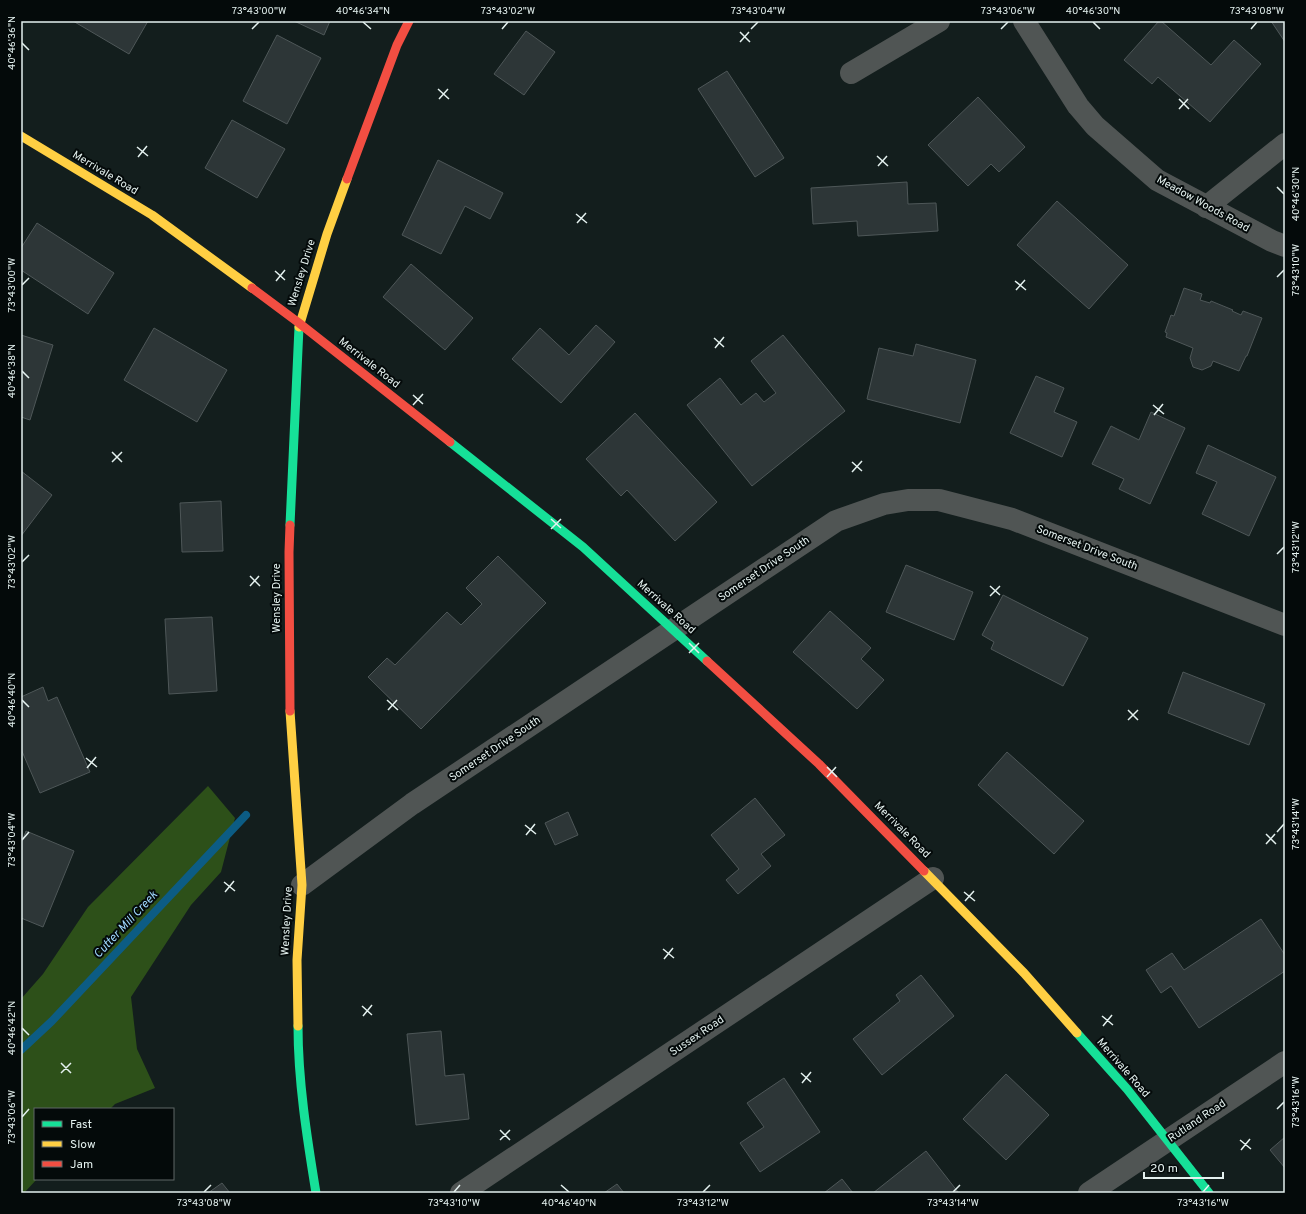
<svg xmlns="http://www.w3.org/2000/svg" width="1306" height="1214" viewBox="0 0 1306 1214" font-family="Overpass,sans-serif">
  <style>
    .forest { fill: #2d5019 }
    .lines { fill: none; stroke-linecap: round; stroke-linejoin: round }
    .stream { stroke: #0c5c84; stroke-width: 8 }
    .building { fill: #2d3637; stroke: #4e5758 }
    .street { stroke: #505554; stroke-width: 22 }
    .fast { stroke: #16e098; stroke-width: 9 }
    .slow { stroke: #ffcf43; stroke-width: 9 }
    .jam { stroke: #f24e42; stroke-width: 9 }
    .ticks { fill: none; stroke: #e4f1ef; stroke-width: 1.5 }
    .labels { text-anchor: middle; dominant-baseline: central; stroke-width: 4; stroke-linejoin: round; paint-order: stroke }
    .street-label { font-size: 11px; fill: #e4f1ef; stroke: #040a0a }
    .water-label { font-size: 12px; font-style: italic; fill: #9ed6fd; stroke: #040a0a }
    .neatline { fill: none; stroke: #e4f1ef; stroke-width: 1.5 }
    .ticks-label { font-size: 10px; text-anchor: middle; fill: #e4f1ef }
  </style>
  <rect width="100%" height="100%" fill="#131e1d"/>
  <!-- forest -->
  <path class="forest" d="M208,786L235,818L221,872L191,905L131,997L137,1049L155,1088L115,1104L110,1109H35V1179H37L24,1193H21V999L43,974L88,907Z"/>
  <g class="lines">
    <!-- stream -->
    <path class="stream" d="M21,1050L52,1021L246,815"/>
  </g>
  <!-- building -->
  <path class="building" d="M73,21H148L129,54Z
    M294,21H330L324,35Z
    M1159,21H1161L1211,65L1234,40L1261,64L1210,122L1158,77L1152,84L1124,60Z
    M1271,21H1285V42Z
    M526,31L555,52L524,95L494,74Z
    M277,35L321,58L287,124L243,101Z
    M727,71L784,158L755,177L698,89Z
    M978,97L1025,147L999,172L991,164L968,186L928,145Z
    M232,120L285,149L257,198L205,168Z
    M438,160L503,193L490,219L465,206L441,254L402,235Z
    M907,182L908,204L936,203L938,231L858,236L857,221L813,224L811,188Z
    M1057,201L1128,265L1089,309L1017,245Z
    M37,223L114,273L88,314L21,270V248Z
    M411,264L473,318L445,350L383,297Z
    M1184,288L1202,294L1200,300L1210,303L1211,301L1233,310L1232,311L1241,315L1243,311L1262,318L1247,356H1246L1239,371L1213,361L1211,366L1202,370L1193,367L1190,358L1193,348L1166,337L1167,333L1165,332L1171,315L1174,316Z
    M596,325L615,342L561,403L512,359L540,328L569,355Z
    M154,328L227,370L197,422L124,380Z
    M21,335L53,345L30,420L21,417Z
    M783,335L845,411L752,486L687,405L720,378L741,405L756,393L764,402L776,393L751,361Z
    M916,344L976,360L960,423L867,399L879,348L913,356Z
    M1036,376L1064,388L1054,412L1077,422L1062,457L1010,433Z
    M1151,412L1185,428L1150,504L1119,489L1124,479L1092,464L1111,426L1139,440Z
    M635,413L717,502L675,541L627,490L621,496L586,459Z
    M1208,445L1276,477L1249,536L1202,514L1217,482L1196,473Z
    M21,471L52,495L21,536Z
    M221,501L223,551L182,552L180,503Z
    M498,556L546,603L421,729L368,677L387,658L395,665L447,612L461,625L482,604L466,588Z
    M906,565L973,592L954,640L886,612Z
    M1003,595L1088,638L1063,686L991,649L994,642L982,635Z
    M830,611L871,648L861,659L884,680L857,709L793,652Z
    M212,617L217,691L169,694L165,619Z
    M1183,672L1265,704L1249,745L1168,713Z
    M43,687L48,701L57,697L90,772L40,793L21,749V697Z
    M1007,752L1084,821L1054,854L978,785Z
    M755,798L785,835L761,854L771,866L738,894L726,880L739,869L711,835Z
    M568,812L578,835L555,845L545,823Z
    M26,831L74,851L43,927L21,918V844Z
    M1261,919L1285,955V971L1199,1028L1171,986L1161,993L1146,970L1172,953L1184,970Z
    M921,975L954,1016L882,1075L853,1039L900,1001L896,995Z
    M441,1031L445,1076L464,1074L469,1119L416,1125L407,1034Z
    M1006,1074L1049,1115L1006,1160L963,1119Z
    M784,1078L820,1132L760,1172L740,1143L764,1127L747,1103Z
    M1285,1137V1168L1270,1150Z
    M926,1151L958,1192L873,1193Z
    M842,1179L853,1193H824Z
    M222,1183L230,1193H208Z
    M617,1184L624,1193H604Z"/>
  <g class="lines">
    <!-- street -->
    <path class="street" d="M1024,21L1078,106L1095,126L1157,180L1272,241L1285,246
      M851,73L939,21
      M1206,207L1285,144
      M302,885L412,804L836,521L884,504L908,500H939L1012,519L1285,625
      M461,1193L933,878
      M1089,1193L1285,1062"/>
    <!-- fast -->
    <path class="fast" d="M450,442L583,547L707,661
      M290,525L299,327
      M298,1026C298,1081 307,1138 316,1193
      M1077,1033L1127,1089L1209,1193"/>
    <!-- slow -->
    <path class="slow" d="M21,136L152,215L252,288
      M299,327L327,234L347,179
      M290,711L302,885L297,960L298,1026
      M924,871L1024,973L1077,1033"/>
    <!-- jam -->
    <path class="jam" d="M347,179L397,45L409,21
      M252,288L299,323L450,442
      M707,661L819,764L924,871
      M290,711L289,552L290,525"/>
  </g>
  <!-- ticks -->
  <path class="ticks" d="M363,22L371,29M1093,22L1100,29M252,29L259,22M502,29L508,22M751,29L758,22M1001,29L1008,22M1251,29L1257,22M740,32L750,42M740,42L749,32M22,43L29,50M438,89L449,99M439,99L448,89M1179,99L1189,109M1179,109L1188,99M137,147L148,156M877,156L888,166M138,157L147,146M878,166L887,156M1277,187L1284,194M576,214L587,223M577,223L586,213M275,271L285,280M1277,277L1284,270M276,281L285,270M1015,281L1026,290M22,285L29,278M1016,290L1025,280M714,338L724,347M715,348L724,337M22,371L29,378M413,395L423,404M413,405L423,394M1153,405L1164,414M1154,415L1163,404M112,452L122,462M112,462L122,452M852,462L862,471M852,472L862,461M551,519L561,528M551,529L561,519M1277,554L1284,547M22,562L29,555M250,576L260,586M250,586L259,576M990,586L1000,595M990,596L1000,586M689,643L699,653M689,653L699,643M22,700L29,707M387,700L398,710M388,710L397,700M1128,710L1138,720M1128,720L1138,710M86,758L97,767M827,767L837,777M87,768L96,757M827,777L836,767M525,825L536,834M1277,832L1284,824M1266,834L1276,844M526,835L535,824M22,840L29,832M1266,844L1275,834M224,882L235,891M225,892L234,881M964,892L975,901M965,901L974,891M663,949L674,958M664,959L673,948M362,1006L372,1015M363,1016L372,1005M1102,1016L1113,1025M1103,1026L1112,1015M22,1028L29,1035M61,1063L71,1073M61,1073L71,1063M801,1073L811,1082M802,1083L811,1072M1277,1109L1284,1102M22,1117L29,1109M500,1130L510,1140M500,1140L510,1130M1240,1140L1251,1149M1241,1150L1250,1139M561,1185L569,1192M204,1192L211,1185M454,1192L460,1185M703,1192L710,1185M953,1192L960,1185M1203,1192L1209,1185"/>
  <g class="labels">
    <!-- street labels -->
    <g class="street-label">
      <text transform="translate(105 173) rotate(31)">Merrivale Road</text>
      <text transform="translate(1203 204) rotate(29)">Meadow Woods Road</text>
      <text transform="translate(302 273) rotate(-73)">Wensley Drive</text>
      <text transform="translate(369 363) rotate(38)">Merrivale Road</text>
      <text transform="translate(1087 548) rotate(21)">Somerset Drive South</text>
      <text transform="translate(764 569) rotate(-34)">Somerset Drive South</text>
      <text transform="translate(277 598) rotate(-90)">Wensley Drive</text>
      <text transform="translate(666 607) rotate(42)">Merrivale Road</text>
      <text transform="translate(495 749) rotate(-34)">Somerset Drive South</text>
      <text transform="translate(902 830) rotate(45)">Merrivale Road</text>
      <text transform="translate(287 921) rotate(-87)">Wensley Drive</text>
      <text transform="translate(697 1036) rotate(-34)">Sussex Road</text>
      <text transform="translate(1123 1068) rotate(49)">Merrivale Road</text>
      <text transform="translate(1197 1121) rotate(-34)">Rutland Road</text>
    </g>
    <!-- water labels -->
    <g class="water-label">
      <text transform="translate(126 925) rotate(-47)">Cutter Mill Creek</text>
    </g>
  </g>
  <!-- border -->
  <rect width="1306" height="1214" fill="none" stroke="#040a0a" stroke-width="44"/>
  <!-- legend -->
  <rect x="34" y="1108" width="140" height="72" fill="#040a0a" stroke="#5e6666"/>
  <rect x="42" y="1121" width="20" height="6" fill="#16e098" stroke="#5e6666"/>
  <text x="70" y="1128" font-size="12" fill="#e4f1ef">Fast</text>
  <rect x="42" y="1141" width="20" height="6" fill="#ffcf43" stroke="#5e6666"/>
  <text x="70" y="1148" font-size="12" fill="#e4f1ef">Slow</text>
  <rect x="42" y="1161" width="20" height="6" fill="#f24e42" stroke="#5e6666"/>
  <text x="70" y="1168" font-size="12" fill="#e4f1ef">Jam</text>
  <!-- scale -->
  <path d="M1144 1172v6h79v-6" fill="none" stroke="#e4f1ef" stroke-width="2"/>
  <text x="1150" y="1172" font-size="12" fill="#e4f1ef" stroke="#040a0a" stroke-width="3" paint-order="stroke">20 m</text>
  <rect x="22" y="22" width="1262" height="1170" class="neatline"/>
  <g class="ticks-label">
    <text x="259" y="14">73°43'00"W</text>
    <text x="363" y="14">40°46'34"N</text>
    <text x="508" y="14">73°43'02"W</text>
    <text x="758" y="14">73°43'04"W</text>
    <text x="1008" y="14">73°43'06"W</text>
    <text x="1093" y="14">40°46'30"N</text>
    <text x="1257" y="14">73°43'08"W</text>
    <text transform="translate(11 43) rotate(-90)" y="4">40°46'36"N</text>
    <text transform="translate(1295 194) rotate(-90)" y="4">40°46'30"N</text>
    <text transform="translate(1295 270) rotate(-90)" y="4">73°43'10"W</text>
    <text transform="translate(11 285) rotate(-90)" y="4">73°43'00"W</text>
    <text transform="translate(11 371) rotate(-90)" y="4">40°46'38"N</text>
    <text transform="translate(1295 547) rotate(-90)" y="4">73°43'12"W</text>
    <text transform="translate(11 562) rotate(-90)" y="4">73°43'02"W</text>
    <text transform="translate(11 700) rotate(-90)" y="4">40°46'40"N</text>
    <text transform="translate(1295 824) rotate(-90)" y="4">73°43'14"W</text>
    <text transform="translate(11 840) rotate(-90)" y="4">73°43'04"W</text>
    <text transform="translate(11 1028) rotate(-90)" y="4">40°46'42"N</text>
    <text transform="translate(1295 1102) rotate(-90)" y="4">73°43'16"W</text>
    <text transform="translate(11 1117) rotate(-90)" y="4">73°43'06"W</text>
    <text x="204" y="1206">73°43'08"W</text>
    <text x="454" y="1206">73°43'10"W</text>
    <text x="569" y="1206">40°46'40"N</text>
    <text x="703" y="1206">73°43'12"W</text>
    <text x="953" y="1206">73°43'14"W</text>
    <text x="1203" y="1206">73°43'16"W</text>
  </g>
</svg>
